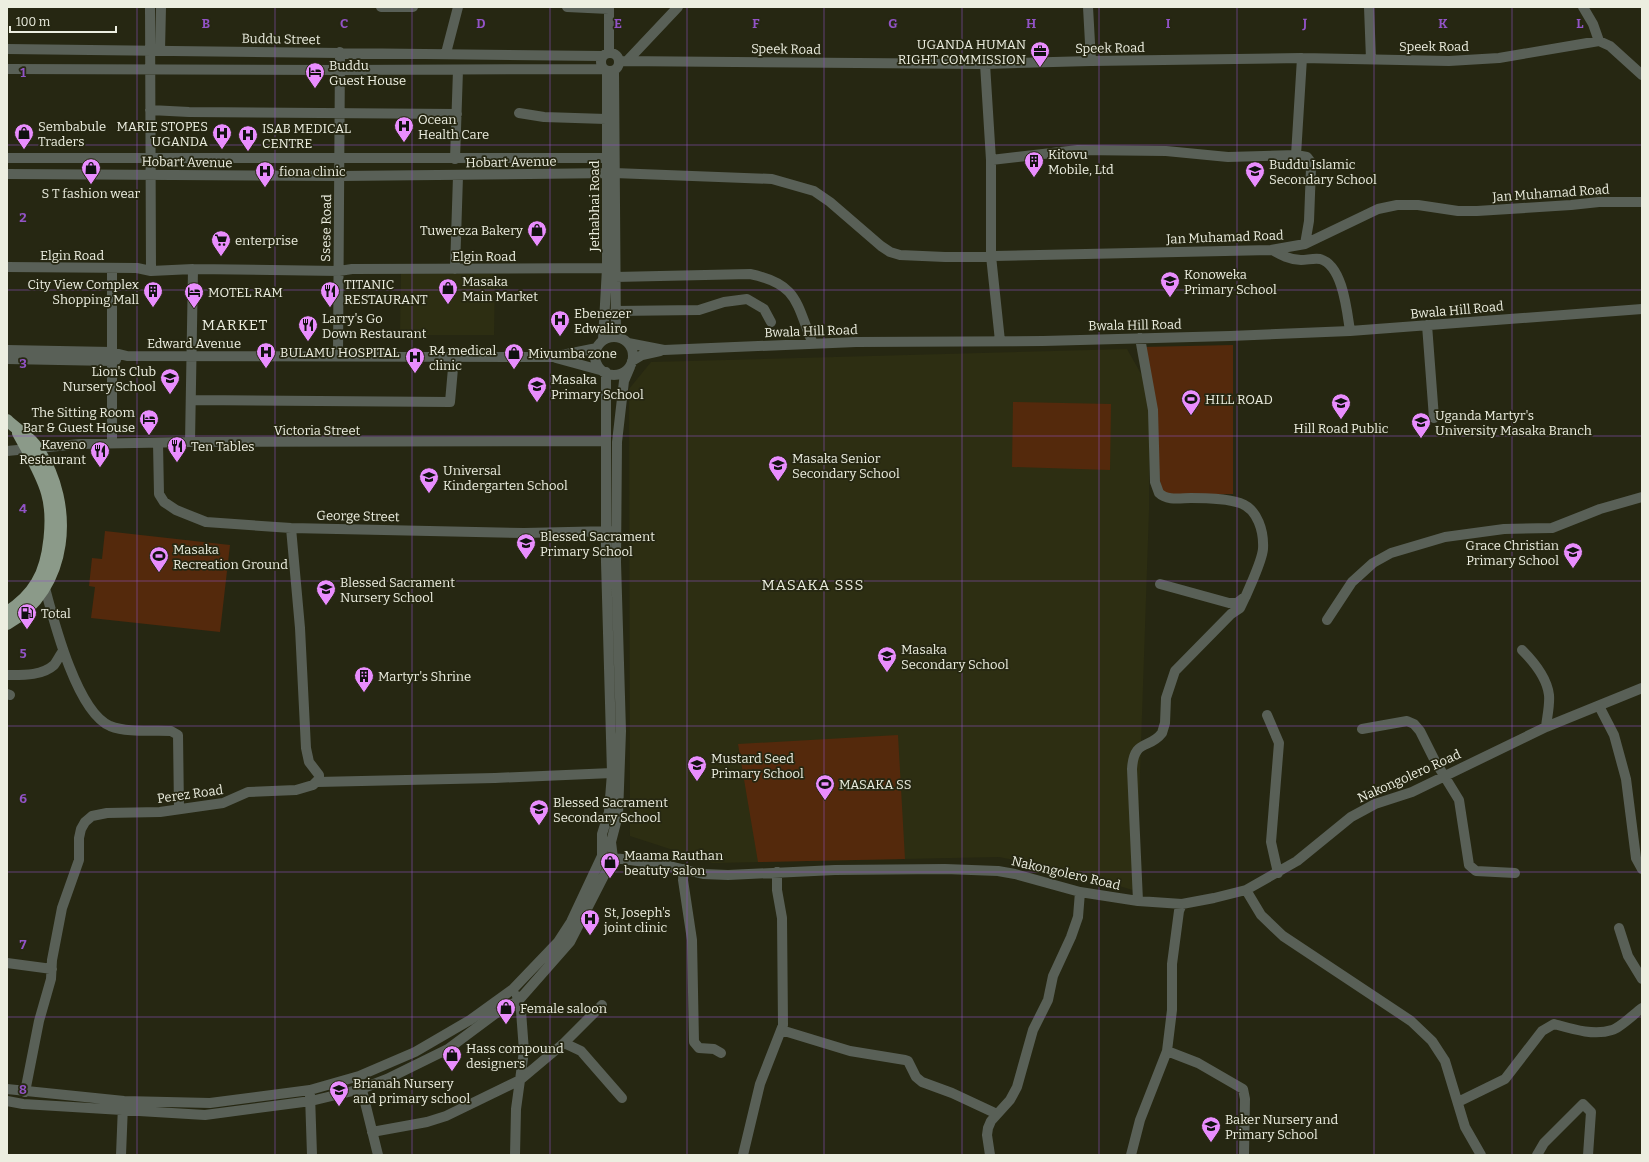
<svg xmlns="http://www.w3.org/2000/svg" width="1649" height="1162" viewBox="0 0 1649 1162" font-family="Bitter,serif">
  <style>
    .built { fill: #2d2e12 }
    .green { fill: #54290c }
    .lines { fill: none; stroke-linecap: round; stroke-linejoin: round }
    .minor { stroke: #596057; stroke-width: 10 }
    .major { stroke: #8b9a89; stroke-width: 12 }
    .grid { fill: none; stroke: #9253c6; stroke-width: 1; stroke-opacity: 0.55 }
    .labels { text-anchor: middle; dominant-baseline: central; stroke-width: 3.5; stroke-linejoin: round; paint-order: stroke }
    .street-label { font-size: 13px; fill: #eceee0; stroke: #262712 }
    .poi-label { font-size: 13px; fill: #eceee0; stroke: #262712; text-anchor: start }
    .quarter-label { font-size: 15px; letter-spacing: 1px; fill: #eceee0; stroke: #262712 }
    .grid-label { font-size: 13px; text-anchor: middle; font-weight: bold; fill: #9253c6; stroke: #262712; stroke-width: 3.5; stroke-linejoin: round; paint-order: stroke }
  </style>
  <rect width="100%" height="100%" fill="#262712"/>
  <!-- built -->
  <path class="built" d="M401,274H495L494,335H400Z
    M1127,349L1144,379L1149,406V510L1136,891L1069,871L999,857L713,863L630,836L629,389L651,362Z"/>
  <!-- green -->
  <path class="green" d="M1233,345V494L1162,495L1142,347Z
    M1013,402L1111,404L1110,470L1012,467Z
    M105,531L230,545L220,632L91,618L95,587L89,586L92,558L102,559Z
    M898,735L905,859L758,862L738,744Z"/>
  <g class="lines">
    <!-- minor -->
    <path class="minor" d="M150,7L151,271
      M381,7H413
      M567,7L609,9
      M609,7V52
      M1088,7L1091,61
      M1369,7L1371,59
      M1583,7L1593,24L1599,41
      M7,49L603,56
      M160,51L161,7
      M601 62a9 9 0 1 1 18 0a9 9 0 1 1-18 0Z
      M446,53L458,7
      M628,60L678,7
      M619,61L985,64L1091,61L1302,58L1449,61L1499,58L1599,41L1610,46L1642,75
      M985,64L991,160V256L1000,341
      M7,69L340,70L604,69
      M614,71L616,337
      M150,110L189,112L457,114
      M519,113L544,117L606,119
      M1296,155L1302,58
      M7,158H614
      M455,159L458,70
      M991,160L1078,150L1166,151L1228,157L1296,155L1307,157L1310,161L1311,168L1309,221L1305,244
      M7,174L340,176L614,173L772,179L814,191L830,202L881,246L890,252L900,255L945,257L1271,250L1305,244L1378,209L1397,205H1418L1458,211H1477L1571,205L1599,202H1642
      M1272,250C1281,255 1290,260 1301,260C1307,260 1314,258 1320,259C1343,265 1347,312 1350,331
      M7,267L137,268L151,271L193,269L339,271L352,269L615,268
      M455,269L458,176
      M615,277L750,274C799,284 796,304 813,344
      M615,311L699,310L724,302L747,299L764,309L771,322
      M1427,325L1434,418
      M595 356a19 19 0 1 1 38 0a19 19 0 1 1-38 0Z
      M603,340L607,268V71
      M628,343L664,350L856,342L1043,341L1230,336L1350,331L1642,309
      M7,350L111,352L127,356L552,357L597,348
      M338,356L340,52
      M556,358L600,370
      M7,359L111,361L116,360
      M632,361L642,355L660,351
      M191,400L450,402L454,357
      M190,442L193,269
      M112,443V268
      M158,443L159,494L164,502L176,510L206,522L291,528L524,533L613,531
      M7,451L80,444L190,442L606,441
      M1160,584L1229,603H1237L1246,596
      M41,585L45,588C54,622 77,712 110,726C128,733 152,730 171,731L178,735L179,809
      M1327,620L1352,582L1373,563L1391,553L1445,537L1504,529L1552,528L1600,509L1642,497
      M1522,650C1534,662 1547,678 1549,695C1550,705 1547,717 1546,727
      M7,675C22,675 42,676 54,665C57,661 60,655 63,651
      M7,694L10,695
      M1599,706L1614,735L1626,779L1636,858L1642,869
      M1267,715L1279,743L1271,842L1278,873
      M1362,729L1407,721L1414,724L1420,731L1435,761L1459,800L1469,865L1476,871L1515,873
      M317,782L495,778L612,773
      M606,857L661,864L703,874L728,875L835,870L945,869L998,871L1015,874L1080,892L1138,901L1182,904L1214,898L1246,890L1297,861L1351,817L1364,810L1375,804L1412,792L1546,727L1642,688
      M684,869L683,880L692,940L694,1042L699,1048L714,1049L721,1053
      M1246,890L1261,915L1283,936L1411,1021L1432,1041L1445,1061L1465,1127L1481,1155
      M1138,901L1132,769C1134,738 1149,750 1162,733L1165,723L1166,698L1175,671L1231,614L1240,608C1246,596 1262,561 1263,549C1264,532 1258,509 1240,503C1225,498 1206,498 1191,498C1181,498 1167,501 1159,493L1155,482L1153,410L1140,338
      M1619,928L1628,956L1642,979
      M7,963L52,969
      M781,1030L850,1051L905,1060L908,1061L916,1077L922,1082L952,1093L997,1114
      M564,1043L581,1051L622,1098
      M1167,1051L1198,1063L1243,1089L1245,1099L1244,1155
      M360,1082L378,1155
      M7,1089L124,1101L210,1103L310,1090L359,1076L415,1052L470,1020L513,989L558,942L571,922L602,856V834L609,812L612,773L606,562V372
      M25,1092L39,1021L51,979L52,960L62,908L79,860V838L81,829L85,822L92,816L107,813L160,812L223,803L248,792L296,790L313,785L319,779V775L309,762L306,748L300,628L291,528
      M310,1095L312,1155
      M7,1101L23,1104L205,1115L311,1101L361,1089L387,1079L448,1049L495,1014L519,1000L570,942L613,858L611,842L618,815L621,731L616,562L617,442L624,381L630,367
      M1458,1102L1505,1079L1542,1031L1554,1024C1572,1029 1594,1036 1612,1030C1620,1028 1635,1013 1642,1008
      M372,1132L427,1122L446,1116L520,1080L564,1043L602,1005
      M121,1155L123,1105
      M515,1155L516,1109L524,1051L521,1011L517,996
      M743,1155L760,1084L783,1025L782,918L777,890V872
      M990,1155L987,1135L988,1128L991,1121L1010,1100L1017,1087L1033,1030L1048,1000L1053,976L1071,937L1078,917L1080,892
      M1131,1155L1140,1120L1167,1051L1172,1010V964L1179,911L1182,904
      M1537,1155L1544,1143L1583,1104L1591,1112L1588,1155"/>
    <!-- major -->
    <path class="major" d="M7,420C17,430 31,437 38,449C75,505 69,589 7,624
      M7,612C18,605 30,594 37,582C50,561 54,517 47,493C41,472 28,452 18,433"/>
  </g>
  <!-- grid -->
  <path class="grid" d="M137,7V1155M275,7V1155M412,7V1155M550,7V1155M687,7V1155M824,7V1155M962,7V1155M1099,7V1155M1237,7V1155M1374,7V1155M1512,7V1155M7,145H1642M7,290H1642M7,436H1642M7,581H1642M7,726H1642M7,872H1642M7,1017H1642"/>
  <!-- icons -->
  <defs>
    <g id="office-pin" transform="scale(1)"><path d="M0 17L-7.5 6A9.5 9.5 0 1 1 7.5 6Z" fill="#e98dfe" stroke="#262712"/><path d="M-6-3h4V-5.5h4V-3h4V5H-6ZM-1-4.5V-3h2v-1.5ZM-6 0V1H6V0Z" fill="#111"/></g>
    <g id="hotel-pin" transform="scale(1)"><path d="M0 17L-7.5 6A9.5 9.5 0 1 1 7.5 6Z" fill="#e98dfe" stroke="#262712"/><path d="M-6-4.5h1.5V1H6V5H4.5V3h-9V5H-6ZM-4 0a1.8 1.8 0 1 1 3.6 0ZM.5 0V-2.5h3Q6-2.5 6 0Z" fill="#111"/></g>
    <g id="hospital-pin" transform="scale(1)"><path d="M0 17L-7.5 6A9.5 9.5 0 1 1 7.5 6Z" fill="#e98dfe" stroke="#262712"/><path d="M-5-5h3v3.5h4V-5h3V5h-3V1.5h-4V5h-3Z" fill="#111"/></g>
    <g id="shop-pin" transform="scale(1)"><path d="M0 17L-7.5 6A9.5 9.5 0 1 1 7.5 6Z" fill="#e98dfe" stroke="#262712"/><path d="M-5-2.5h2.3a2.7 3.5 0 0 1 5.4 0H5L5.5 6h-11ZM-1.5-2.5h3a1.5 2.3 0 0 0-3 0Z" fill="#111"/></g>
    <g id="building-pin" transform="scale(1)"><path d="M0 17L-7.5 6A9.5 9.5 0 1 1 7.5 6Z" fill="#e98dfe" stroke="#262712"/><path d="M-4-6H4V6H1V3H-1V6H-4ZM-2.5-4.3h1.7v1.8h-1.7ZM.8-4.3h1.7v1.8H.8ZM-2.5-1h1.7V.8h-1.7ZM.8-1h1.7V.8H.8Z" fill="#111"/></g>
    <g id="school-pin" transform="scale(1)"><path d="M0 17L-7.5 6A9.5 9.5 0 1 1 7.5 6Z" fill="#e98dfe" stroke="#262712"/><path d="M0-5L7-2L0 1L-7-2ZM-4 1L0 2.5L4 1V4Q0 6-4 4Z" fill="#111"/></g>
    <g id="supermarket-pin" transform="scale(1)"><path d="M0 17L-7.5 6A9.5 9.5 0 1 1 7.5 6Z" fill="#e98dfe" stroke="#262712"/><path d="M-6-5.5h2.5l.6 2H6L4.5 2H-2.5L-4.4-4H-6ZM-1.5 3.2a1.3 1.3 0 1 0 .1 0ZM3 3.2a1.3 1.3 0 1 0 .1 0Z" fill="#111"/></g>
    <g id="restaurant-pin" transform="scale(1)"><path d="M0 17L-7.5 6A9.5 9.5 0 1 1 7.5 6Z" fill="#e98dfe" stroke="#262712"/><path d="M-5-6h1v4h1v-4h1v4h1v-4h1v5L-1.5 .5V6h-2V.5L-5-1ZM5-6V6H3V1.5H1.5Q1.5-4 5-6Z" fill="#111"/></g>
    <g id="stadium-pin" transform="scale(1)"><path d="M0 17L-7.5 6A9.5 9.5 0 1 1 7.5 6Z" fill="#e98dfe" stroke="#262712"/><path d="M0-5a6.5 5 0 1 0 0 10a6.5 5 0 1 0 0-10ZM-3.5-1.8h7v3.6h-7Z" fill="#111"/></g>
    <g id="fuel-pin" transform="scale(1)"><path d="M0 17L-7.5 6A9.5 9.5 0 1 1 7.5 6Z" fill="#e98dfe" stroke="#262712"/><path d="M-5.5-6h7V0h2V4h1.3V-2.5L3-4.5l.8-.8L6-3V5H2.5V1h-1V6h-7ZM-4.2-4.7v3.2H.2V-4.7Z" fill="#111"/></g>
  </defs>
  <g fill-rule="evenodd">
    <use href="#office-pin" x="1040" y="51"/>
    <use href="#hotel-pin" x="315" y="72"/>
    <use href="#hospital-pin" x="404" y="126"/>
    <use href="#shop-pin" x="24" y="133"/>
    <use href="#hospital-pin" x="222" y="133"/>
    <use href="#hospital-pin" x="248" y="135"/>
    <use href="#building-pin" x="1034" y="161"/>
    <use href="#shop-pin" x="91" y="168"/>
    <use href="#hospital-pin" x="265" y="171"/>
    <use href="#school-pin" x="1255" y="171"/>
    <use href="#shop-pin" x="537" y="230"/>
    <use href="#supermarket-pin" x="221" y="240"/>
    <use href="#school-pin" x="1170" y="281"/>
    <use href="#shop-pin" x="448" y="288"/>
    <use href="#building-pin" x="153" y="291"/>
    <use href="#restaurant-pin" x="330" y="291"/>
    <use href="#hotel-pin" x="194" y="292"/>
    <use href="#hospital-pin" x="560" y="320"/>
    <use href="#restaurant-pin" x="308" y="325"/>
    <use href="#hospital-pin" x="266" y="352"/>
    <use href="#shop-pin" x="514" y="353"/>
    <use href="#hospital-pin" x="415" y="357"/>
    <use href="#school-pin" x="170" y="378"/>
    <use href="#school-pin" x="537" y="386"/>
    <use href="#stadium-pin" x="1191" y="399"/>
    <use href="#school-pin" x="1341" y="403"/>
    <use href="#hotel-pin" x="149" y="419"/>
    <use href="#school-pin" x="1421" y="422"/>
    <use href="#restaurant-pin" x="177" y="446"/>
    <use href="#restaurant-pin" x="100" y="451"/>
    <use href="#school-pin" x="778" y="465"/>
    <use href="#school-pin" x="429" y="477"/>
    <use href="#school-pin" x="526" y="543"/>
    <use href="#school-pin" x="1573" y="552"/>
    <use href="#stadium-pin" x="159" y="556"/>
    <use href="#school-pin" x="326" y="589"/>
    <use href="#fuel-pin" x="27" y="613"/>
    <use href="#school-pin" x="887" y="656"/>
    <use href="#building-pin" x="364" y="676"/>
    <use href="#school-pin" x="697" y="765"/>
    <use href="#stadium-pin" x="825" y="784"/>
    <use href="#school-pin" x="539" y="809"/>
    <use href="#shop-pin" x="610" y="862"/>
    <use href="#hospital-pin" x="590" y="919"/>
    <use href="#shop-pin" x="506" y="1008"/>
    <use href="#shop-pin" x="452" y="1055"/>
    <use href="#school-pin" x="339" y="1090"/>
    <use href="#school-pin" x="1211" y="1126"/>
  </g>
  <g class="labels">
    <!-- street labels -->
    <g class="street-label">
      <text transform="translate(281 39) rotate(1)">Buddu Street</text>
      <text x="1434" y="46">Speek Road</text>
      <text transform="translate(1110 48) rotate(-1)">Speek Road</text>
      <text transform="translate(786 49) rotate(1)">Speek Road</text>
      <text transform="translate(187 162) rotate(1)">Hobart Avenue</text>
      <text transform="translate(511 162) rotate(-1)">Hobart Avenue</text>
      <text transform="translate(1551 193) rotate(-4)">Jan Muhamad Road</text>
      <text transform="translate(594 206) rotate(-90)">Jethabhai Road</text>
      <text transform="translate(326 228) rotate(-89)">Ssese Road</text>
      <text transform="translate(1225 237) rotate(-2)">Jan Muhamad Road</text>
      <text x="72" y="255">Elgin Road</text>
      <text x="484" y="256">Elgin Road</text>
      <text transform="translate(1457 310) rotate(-5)">Bwala Hill Road</text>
      <text transform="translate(1135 325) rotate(-1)">Bwala Hill Road</text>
      <text transform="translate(811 331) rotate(-2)">Bwala Hill Road</text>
      <text x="194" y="343">Edward Avenue</text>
      <text x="317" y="430">Victoria Street</text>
      <text transform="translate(358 516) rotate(1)">George Street</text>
      <text transform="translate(1409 776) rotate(-24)">Nakongolero Road</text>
      <text transform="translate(190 794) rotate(-8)">Perez Road</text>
      <text transform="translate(1066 873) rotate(13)">Nakongolero Road</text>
    </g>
    <!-- poi labels -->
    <g class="poi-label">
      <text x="1026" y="44" text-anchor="end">UGANDA HUMAN<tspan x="1026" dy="15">RIGHT COMMISSION</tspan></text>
      <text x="329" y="65">Buddu<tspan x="329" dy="15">Guest House</tspan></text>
      <text x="418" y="119">Ocean<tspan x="418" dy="15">Health Care</tspan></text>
      <text x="38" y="126">Sembabule<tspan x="38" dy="15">Traders</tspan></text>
      <text x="208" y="126" text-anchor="end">MARIE STOPES<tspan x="208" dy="15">UGANDA</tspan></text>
      <text x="262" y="128">ISAB MEDICAL<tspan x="262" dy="15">CENTRE</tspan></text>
      <text x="1048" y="154">Kitovu<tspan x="1048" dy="15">Mobile, Ltd</tspan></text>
      <text x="1269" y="164">Buddu Islamic<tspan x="1269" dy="15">Secondary School</tspan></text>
      <text x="279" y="171">fiona clinic</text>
      <text x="91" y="193" text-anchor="middle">S T fashion wear</text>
      <text x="523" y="230" text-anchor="end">Tuwereza Bakery</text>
      <text x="235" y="240">enterprise</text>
      <text x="1184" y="274">Konoweka<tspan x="1184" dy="15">Primary School</tspan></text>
      <text x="462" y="281">Masaka<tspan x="462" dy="15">Main Market</tspan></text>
      <text x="139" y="284" text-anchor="end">City View Complex<tspan x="139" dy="15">Shopping Mall</tspan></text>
      <text x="344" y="284">TITANIC<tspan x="344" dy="15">RESTAURANT</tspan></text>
      <text x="208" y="292">MOTEL RAM</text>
      <text x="574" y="313">Ebenezer<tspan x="574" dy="15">Edwaliro</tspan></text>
      <text x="322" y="318">Larry's Go<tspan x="322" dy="15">Down Restaurant</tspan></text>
      <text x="429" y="350">R4 medical<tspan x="429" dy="15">clinic</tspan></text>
      <text x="280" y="352">BULAMU HOSPITAL</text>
      <text x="528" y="353">Mivumba zone</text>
      <text x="156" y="371" text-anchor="end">Lion's Club<tspan x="156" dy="15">Nursery School</tspan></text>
      <text x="551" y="379">Masaka<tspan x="551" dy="15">Primary School</tspan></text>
      <text x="1205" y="399">HILL ROAD</text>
      <text x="135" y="412" text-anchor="end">The Sitting Room<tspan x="135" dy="15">Bar &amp; Guest House</tspan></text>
      <text x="1435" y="415">Uganda Martyr's<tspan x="1435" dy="15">University Masaka Branch</tspan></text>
      <text x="1341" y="428" text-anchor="middle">Hill Road Public</text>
      <text x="86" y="444" text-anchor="end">Kaveno<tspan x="86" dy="15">Restaurant</tspan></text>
      <text x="191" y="446">Ten Tables</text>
      <text x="792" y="458">Masaka Senior<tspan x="792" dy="15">Secondary School</tspan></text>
      <text x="443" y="470">Universal<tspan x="443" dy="15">Kindergarten School</tspan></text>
      <text x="540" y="536">Blessed Sacrament<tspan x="540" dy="15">Primary School</tspan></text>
      <text x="1559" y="545" text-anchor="end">Grace Christian<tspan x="1559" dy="15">Primary School</tspan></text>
      <text x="173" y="549">Masaka<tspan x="173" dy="15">Recreation Ground</tspan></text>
      <text x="340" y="582">Blessed Sacrament<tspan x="340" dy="15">Nursery School</tspan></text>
      <text x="41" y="613">Total</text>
      <text x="901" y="649">Masaka<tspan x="901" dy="15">Secondary School</tspan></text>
      <text x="378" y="676">Martyr's Shrine</text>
      <text x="711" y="758">Mustard Seed<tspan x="711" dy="15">Primary School</tspan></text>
      <text x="839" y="784">MASAKA SS</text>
      <text x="553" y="802">Blessed Sacrament<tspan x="553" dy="15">Secondary School</tspan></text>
      <text x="624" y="855">Maama Rauthan<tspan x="624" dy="15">beatuty salon</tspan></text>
      <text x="604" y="912">St, Joseph's<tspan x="604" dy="15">joint clinic</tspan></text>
      <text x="520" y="1008">Female saloon</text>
      <text x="466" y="1048">Hass compound<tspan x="466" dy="15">designers</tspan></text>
      <text x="353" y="1083">Brianah Nursery<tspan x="353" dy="15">and primary school</tspan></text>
      <text x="1225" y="1119">Baker Nursery and<tspan x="1225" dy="15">Primary School</tspan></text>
    </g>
    <!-- quarter labels -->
    <g class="quarter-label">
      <text x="235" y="325">MARKET</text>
      <text x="813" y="585">MASAKA SSS</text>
    </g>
  </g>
  <g class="grid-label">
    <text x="206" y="28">B</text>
    <text x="344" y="28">C</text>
    <text x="481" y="28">D</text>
    <text x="618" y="28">E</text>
    <text x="756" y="28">F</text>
    <text x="893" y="28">G</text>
    <text x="1031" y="28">H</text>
    <text x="1168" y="28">I</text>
    <text x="1305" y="28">J</text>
    <text x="1443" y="28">K</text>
    <text x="1580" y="28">L</text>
    <text x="23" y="77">1</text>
    <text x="23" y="222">2</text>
    <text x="23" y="368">3</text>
    <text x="23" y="513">4</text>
    <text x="23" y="658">5</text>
    <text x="23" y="803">6</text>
    <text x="23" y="949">7</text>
    <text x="23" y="1094">8</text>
  </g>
  <!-- border -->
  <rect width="1649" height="1162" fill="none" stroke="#eceee0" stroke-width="16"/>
  <!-- scale -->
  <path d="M10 26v6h106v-6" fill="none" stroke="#eceee0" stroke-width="2"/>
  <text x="16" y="26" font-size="12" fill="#eceee0" stroke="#262712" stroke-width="3" paint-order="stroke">100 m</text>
</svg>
